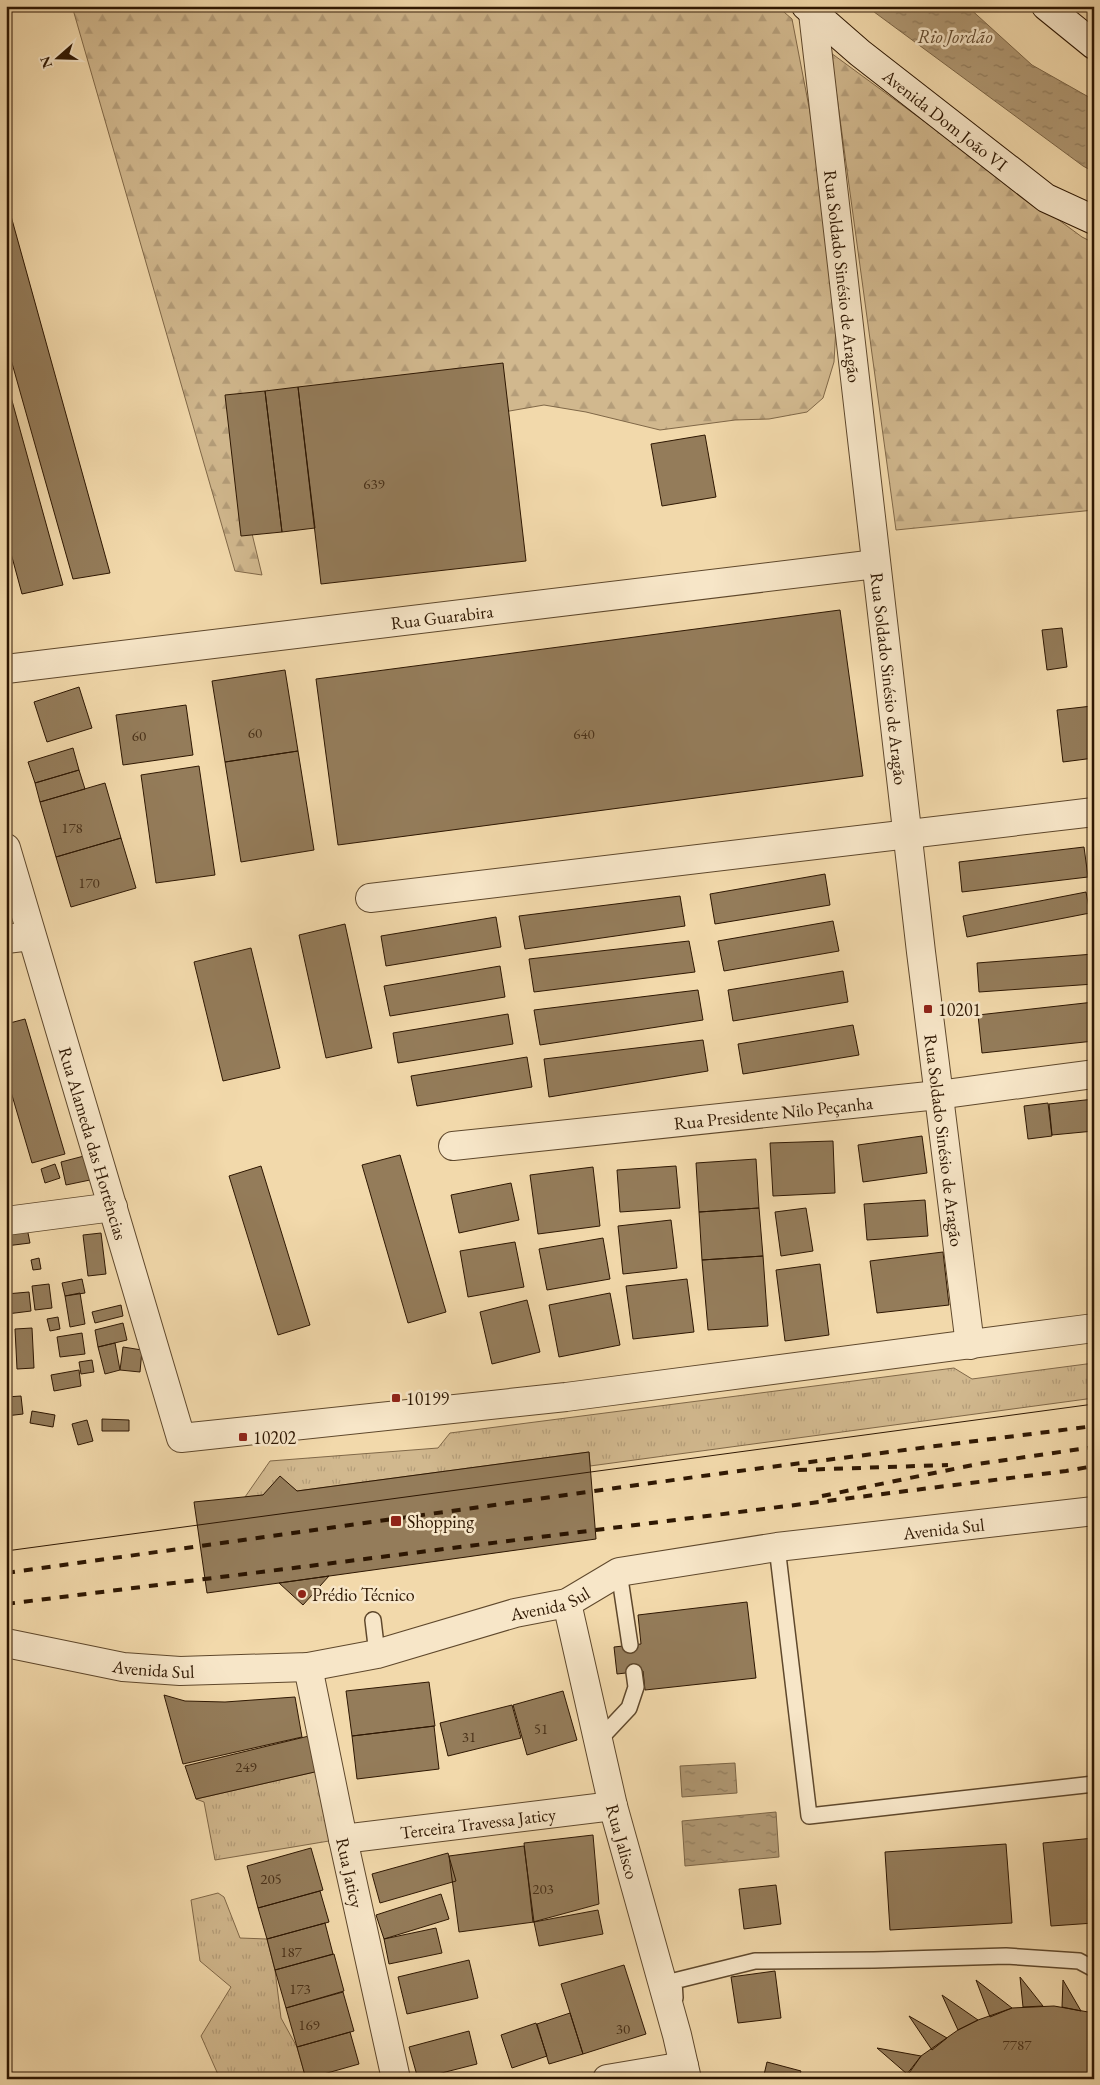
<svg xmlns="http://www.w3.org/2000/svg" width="1100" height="2085" viewBox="0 0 1100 2085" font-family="'EB Garamond',serif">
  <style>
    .grass { fill: url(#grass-tufts); stroke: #806848 }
    .forest { fill: url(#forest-firs); stroke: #806848 }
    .water { fill: url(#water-ripples); stroke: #7b6445 }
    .building { fill: #947c5a; stroke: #2e1702 }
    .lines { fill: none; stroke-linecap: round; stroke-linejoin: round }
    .service-casing { stroke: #5f482c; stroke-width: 18 }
    .minor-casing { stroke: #5f482c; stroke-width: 30 }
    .secondary-casing { stroke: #2e1702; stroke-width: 30 }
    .service { stroke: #f7e6c8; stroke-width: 15 }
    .minor { stroke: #f7e6c8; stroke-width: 28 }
    .secondary { stroke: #f7e6c8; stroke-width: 28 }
    .tram { stroke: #2e1702; stroke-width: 1 }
    .rail { stroke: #2e1702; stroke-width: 4; stroke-dasharray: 9 9; stroke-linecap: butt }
    .poi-dot { fill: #8f2418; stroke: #f7e6c8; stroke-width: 2 }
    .labels { text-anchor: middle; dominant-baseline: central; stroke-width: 5; stroke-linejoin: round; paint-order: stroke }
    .number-label { font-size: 15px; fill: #483018 }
    .street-label { font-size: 18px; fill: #2e1702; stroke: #f7e6c8 }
    .poi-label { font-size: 18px; fill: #2e1702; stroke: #f7e6c8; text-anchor: start }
    .water-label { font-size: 19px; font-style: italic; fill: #624a2f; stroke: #f7e6c8 }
  </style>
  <defs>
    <pattern id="grass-tufts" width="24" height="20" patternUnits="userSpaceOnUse" patternTransform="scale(1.25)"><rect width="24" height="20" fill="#d1b88e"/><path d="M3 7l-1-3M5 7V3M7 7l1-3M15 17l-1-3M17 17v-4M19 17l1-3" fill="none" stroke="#b49d79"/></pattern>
    <pattern id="forest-firs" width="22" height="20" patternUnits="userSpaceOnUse" patternTransform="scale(1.25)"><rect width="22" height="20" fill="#d1b88e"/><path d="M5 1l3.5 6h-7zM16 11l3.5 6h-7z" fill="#b49d79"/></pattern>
    <pattern id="water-ripples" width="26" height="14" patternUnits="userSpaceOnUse" patternTransform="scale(1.25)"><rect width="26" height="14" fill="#af9772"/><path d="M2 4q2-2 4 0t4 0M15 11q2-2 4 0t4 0" fill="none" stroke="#8f7a5b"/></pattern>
  </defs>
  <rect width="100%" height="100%" fill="#f2d9ab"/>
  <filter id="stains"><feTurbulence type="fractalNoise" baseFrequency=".004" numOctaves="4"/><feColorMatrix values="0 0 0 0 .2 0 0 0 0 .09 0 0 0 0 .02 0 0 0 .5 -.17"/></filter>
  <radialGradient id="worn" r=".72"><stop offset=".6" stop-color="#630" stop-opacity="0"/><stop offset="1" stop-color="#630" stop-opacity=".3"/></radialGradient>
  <!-- grass -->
  <path class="grass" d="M1094,1363V1398L590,1466L589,1452L297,1491L280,1477L263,1495L245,1497L270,1461L438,1448L450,1433L954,1368L972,1379Z
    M319,1771L335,1840L215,1860L204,1802L196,1799Z
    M218,1893L224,1897L240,1938L267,1939L275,1970L281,2018L297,2047L306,2079H220L201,2036L231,1987L200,1961L191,1900Z"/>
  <!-- forest -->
  <path class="forest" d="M72,6H777L792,19L825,190L836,327L834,362L823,398L807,412L769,419L735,420L660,430L586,412L544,405L234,459L262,575L235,571Z
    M831,53L1082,237L1094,243V510L896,530Z"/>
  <!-- water -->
  <path class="water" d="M866,6H967L1032,65L1094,100V172L1083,166Z
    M735,1763L737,1793L682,1797L680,1766Z
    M776,1812L779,1857L685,1866L682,1821Z"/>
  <!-- building -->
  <path class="building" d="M6,198L110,573L73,579L6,342Z
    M503,363L526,561L321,584L298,387Z
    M6,379L63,585L22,594L6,535Z
    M298,387L315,528L282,532L265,391Z
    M265,391L282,532L241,536L225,395Z
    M705,435L716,497L662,506L651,444Z
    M840,610L863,776L338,845L316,679Z
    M1062,628L1067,667L1047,670L1042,630Z
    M285,670L298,751L225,762L212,681Z
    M79,687L92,728L47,742L34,702Z
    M186,705L193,755L123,765L116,715Z
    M1092,706L1094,758L1063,762L1057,710Z
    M73,748L79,770L35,783L28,762Z
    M298,751L314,850L241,862L225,762Z
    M199,766L215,875L156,883L141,775Z
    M79,770L85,789L40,802L35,783Z
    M105,783L121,838L56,857L40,802Z
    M121,838L136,888L71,907L56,857Z
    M1084,847L1088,877L962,892L959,862Z
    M825,874L830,905L715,924L710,894Z
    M1086,892L1090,913L967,937L963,916Z
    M680,896L685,926L525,949L519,916Z
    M496,917L501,947L386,966L381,936Z
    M833,921L839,951L724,971L718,941Z
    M345,924L372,1048L326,1058L299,935Z
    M689,941L695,972L534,992L529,959Z
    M251,948L280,1068L223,1081L194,962Z
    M1094,954V984L979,992L977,963Z
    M500,966L505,997L390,1016L384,986Z
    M843,971L848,1002L733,1021L728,990Z
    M698,990L703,1020L540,1045L534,1010Z
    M1094,1002V1041L982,1053L978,1015Z
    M508,1014L513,1044L398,1063L393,1033Z
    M25,1019L65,1154L32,1163L6,1075V1024Z
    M853,1025L859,1055L743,1074L738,1044Z
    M703,1040L708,1071L549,1097L544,1059Z
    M527,1057L532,1087L417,1106L411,1076Z
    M1094,1099V1131L1052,1135L1049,1104Z
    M1048,1103L1052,1136L1028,1139L1024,1106Z
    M922,1136L927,1173L863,1182L858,1145Z
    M833,1141L835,1193L773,1196L770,1143Z
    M400,1155L446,1312L408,1323L362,1165Z
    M84,1156L90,1180L66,1185L61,1162Z
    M756,1159L759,1208L699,1212L696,1163Z
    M55,1164L60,1178L45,1183L41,1169Z
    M261,1166L310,1325L278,1335L229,1176Z
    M676,1166L680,1208L620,1212L617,1170Z
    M593,1167L600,1226L538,1234L530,1175Z
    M511,1183L519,1220L459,1233L451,1195Z
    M925,1200L928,1236L867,1240L864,1204Z
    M759,1208L763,1256L702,1260L699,1212Z
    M806,1208L813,1251L781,1256L775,1212Z
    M671,1220L677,1268L623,1274L618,1226Z
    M27,1228L30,1243L6,1246V1232Z
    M101,1233L106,1274L88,1276L83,1235Z
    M603,1238L610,1279L547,1290L539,1249Z
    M515,1242L524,1287L468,1297L460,1251Z
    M943,1252L949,1305L877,1313L870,1261Z
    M763,1256L768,1326L708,1330L702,1260Z
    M39,1258L41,1269L33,1270L31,1260Z
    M820,1264L829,1335L785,1341L776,1270Z
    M82,1279L85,1293L65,1296L62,1283Z
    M687,1279L694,1332L633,1339L626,1286Z
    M49,1284L52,1308L35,1310L32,1286Z
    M29,1292L31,1311L7,1314L6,1294Z
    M80,1293L85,1324L70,1327L65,1296Z
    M610,1293L620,1345L559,1357L549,1305Z
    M527,1300L540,1352L492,1364L480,1312Z
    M121,1305L123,1316L95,1323L92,1312Z
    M6,1306L11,1341L6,1342Z
    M58,1317L60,1329L50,1331L47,1319Z
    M123,1323L127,1340L98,1347L95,1330Z
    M32,1328L34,1368L17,1369L15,1329Z
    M82,1333L85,1354L60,1357L57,1337Z
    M115,1343L120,1370L105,1374L98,1347Z
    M123,1347L142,1350L140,1372L120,1370Z
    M92,1360L94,1372L81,1374L79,1362Z
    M79,1370L81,1386L54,1391L51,1375Z
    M21,1396L23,1414L6,1416V1397Z
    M32,1411L55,1415L53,1427L30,1423Z
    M102,1419L129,1420V1431H102Z
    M87,1420L93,1441L78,1445L72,1424Z
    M589,1452L596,1539L207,1593L194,1502L263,1495L280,1476L297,1491Z
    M329,1576L303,1605L279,1583Z
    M747,1602L756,1678L645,1690L643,1671L617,1674L614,1647L641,1644L638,1615Z
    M429,1682L435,1726L352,1736L346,1691Z
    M563,1691L577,1740L527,1755L513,1705Z
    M164,1695L185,1701L225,1702L295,1697L302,1737L183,1764Z
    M512,1705L521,1738L448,1756L440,1723Z
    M434,1726L439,1769L357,1779L352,1736Z
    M313,1735L319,1771L196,1799L185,1766Z
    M593,1835L599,1904L533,1922L524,1843Z
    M1094,1838V1923L1051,1926L1043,1843Z
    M1006,1844L1012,1923L890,1930L885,1852Z
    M524,1846L534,1922L459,1932L449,1856Z
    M311,1848L323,1890L258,1908L247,1866Z
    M448,1853L456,1881L380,1903L372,1874Z
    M776,1885L781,1924L744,1929L739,1889Z
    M320,1891L329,1922L267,1939L258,1908Z
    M441,1894L449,1919L384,1939L376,1915Z
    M598,1910L603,1934L539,1946L534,1922Z
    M325,1923L333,1954L275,1970L267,1939Z
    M436,1928L442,1953L389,1964L384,1939Z
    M334,1954L344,1991L286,2008L275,1970Z
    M469,1960L478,1998L407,2014L398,1977Z
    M624,1965L646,2034L583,2054L561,1984Z
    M775,1971L781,2018L738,2023L731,1977Z
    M1020,1977L1043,2006L1023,2007Z
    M976,1980L1012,2008L990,2017Z
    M1063,1980L1081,2011L1062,2007Z
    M343,1992L354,2031L297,2047L286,2008Z
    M942,1995L978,2020L958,2030Z
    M1054,2006L1094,2013V2079H905L921,2056L958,2030L978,2020L1012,2008Z
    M570,2013L583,2054L549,2064L537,2024Z
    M909,2016L947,2038L932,2050Z
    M536,2023L547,2056L512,2068L501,2035Z
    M469,2031L477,2064L418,2079L409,2047Z
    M350,2032L359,2064L306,2079L297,2047Z
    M877,2048L921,2056L907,2074Z
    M767,2062L801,2071L798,2079H763Z"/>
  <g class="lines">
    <!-- service casing -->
    <g class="service-casing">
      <path id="service" d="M777,1547L809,1816L1094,1784
        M619,1572L630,1645
        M373,1620L377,1654
        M598,1741L629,1708L636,1687L634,1672
        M675,1998L674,1981L755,1961L874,1960L1006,1956L1079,1961L1094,1969"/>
    </g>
    <!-- minor casing -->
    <g class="minor-casing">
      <g id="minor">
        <path id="s1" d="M813,13L921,952L970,1345"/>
        <path id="s2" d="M6,669L876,564"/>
        <path id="s3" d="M6,848L181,1438L566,1397L1094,1328"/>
        <path d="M370,898L1094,812"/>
        <path d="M6,939L31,936"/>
        <path id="s4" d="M453,1146L938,1095L1094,1074"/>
        <path d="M6,1221L113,1207"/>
        <path id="s5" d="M567,1603L613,1806L677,2035L687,2079"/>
        <path id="s6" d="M6,1643L123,1667L180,1671L308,1667L377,1654L515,1613L567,1603L619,1572L777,1547L1094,1511"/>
        <path id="s7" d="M308,1667L343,1839L396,2079"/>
        <path id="s8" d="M343,1839L613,1806"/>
        <path d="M607,2079L684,2066"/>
      </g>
    </g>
    <!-- secondary casing -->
    <g class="secondary-casing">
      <g id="secondary">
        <path id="s9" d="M806,6L860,53L1046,198L1094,220"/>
        <path d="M1046,6L1094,45"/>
      </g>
    </g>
    <!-- service -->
    <use href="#service" class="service"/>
    <!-- minor -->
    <use href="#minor" class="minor"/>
    <!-- secondary -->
    <use href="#secondary" class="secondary"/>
    <!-- tram -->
    <path class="tram" d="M6,1551L1094,1404"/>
    <!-- rail -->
    <path class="rail" d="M798,1470L948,1465
      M822,1496L978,1464L1094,1447
      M6,1573L731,1472L1094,1426
      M6,1604L1066,1471L1094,1466"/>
  </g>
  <!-- markers -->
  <g class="poi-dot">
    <rect x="923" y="1004" width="10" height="10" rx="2.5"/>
    <rect x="391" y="1393" width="10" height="10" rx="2.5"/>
    <rect x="238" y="1432" width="10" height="10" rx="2.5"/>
    <rect x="390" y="1515" width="12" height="12" rx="2.5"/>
    <circle cx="302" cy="1594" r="5"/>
  </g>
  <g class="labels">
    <!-- number labels -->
    <g class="number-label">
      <text x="374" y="483">639</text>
      <text x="255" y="732">60</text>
      <text x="584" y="733">640</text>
      <text x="139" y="735">60</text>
      <text x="72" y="827">178</text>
      <text x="89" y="882">170</text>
      <text x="541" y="1728">51</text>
      <text x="469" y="1736">31</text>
      <text x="246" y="1766">249</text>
      <text x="271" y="1878">205</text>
      <text x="543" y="1888">203</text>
      <text x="291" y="1951">187</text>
      <text x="300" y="1988">173</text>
      <text x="309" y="2024">169</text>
      <text x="623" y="2028">30</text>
      <text x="1017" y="2044">7787</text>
    </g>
    <!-- street labels -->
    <g class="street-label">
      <text stroke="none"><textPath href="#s9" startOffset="180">Avenida Dom João VI</textPath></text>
      <text stroke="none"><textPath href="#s1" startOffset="265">Rua Soldado Sinésio de Aragão</textPath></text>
      <text stroke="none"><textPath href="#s2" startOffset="439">Rua Guarabira</textPath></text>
      <text stroke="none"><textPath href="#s1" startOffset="670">Rua Soldado Sinésio de Aragão</textPath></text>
      <text stroke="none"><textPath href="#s4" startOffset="322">Rua Presidente Nilo Peçanha</textPath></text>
      <text stroke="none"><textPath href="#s1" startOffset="1135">Rua Soldado Sinésio de Aragão</textPath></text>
      <text stroke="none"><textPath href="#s3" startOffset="308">Rua Alameda das Hortências</textPath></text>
      <text stroke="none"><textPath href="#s6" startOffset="960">Avenida Sul</textPath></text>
      <text stroke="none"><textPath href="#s6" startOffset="555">Avenida Sul</textPath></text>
      <text stroke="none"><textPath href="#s6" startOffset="150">Avenida Sul</textPath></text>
      <text stroke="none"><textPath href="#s8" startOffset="136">Terceira Travessa Jaticy</textPath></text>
      <text stroke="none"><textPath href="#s5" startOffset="245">Rua Jalisco</textPath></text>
      <text stroke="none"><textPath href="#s7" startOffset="210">Rua Jaticy</textPath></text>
    </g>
    <!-- poi labels -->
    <g class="poi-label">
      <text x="938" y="1009">10201</text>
      <text x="406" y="1398">10199</text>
      <text x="253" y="1437">10202</text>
      <text x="407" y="1521">Shopping</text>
      <text x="312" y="1594">Prédio Técnico</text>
    </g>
    <!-- water labels -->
    <g class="water-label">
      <text x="955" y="36">Rio Jordão</text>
    </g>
  </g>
  <!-- margin -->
  <rect width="1100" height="2085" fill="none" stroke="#f2d9ab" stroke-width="25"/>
  <rect x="8" y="8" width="1085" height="2070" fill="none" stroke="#2e1702" stroke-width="2.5"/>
  <rect x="12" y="12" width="1075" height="2060" fill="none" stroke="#2e1702"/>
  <!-- north arrow -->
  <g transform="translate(58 58) rotate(250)" stroke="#f7e6c8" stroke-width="4" paint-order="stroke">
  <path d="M0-4L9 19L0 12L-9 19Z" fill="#2e1702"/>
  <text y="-8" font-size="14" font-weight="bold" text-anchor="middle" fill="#2e1702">N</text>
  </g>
  <rect width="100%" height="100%" filter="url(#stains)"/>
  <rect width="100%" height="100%" fill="url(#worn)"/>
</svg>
